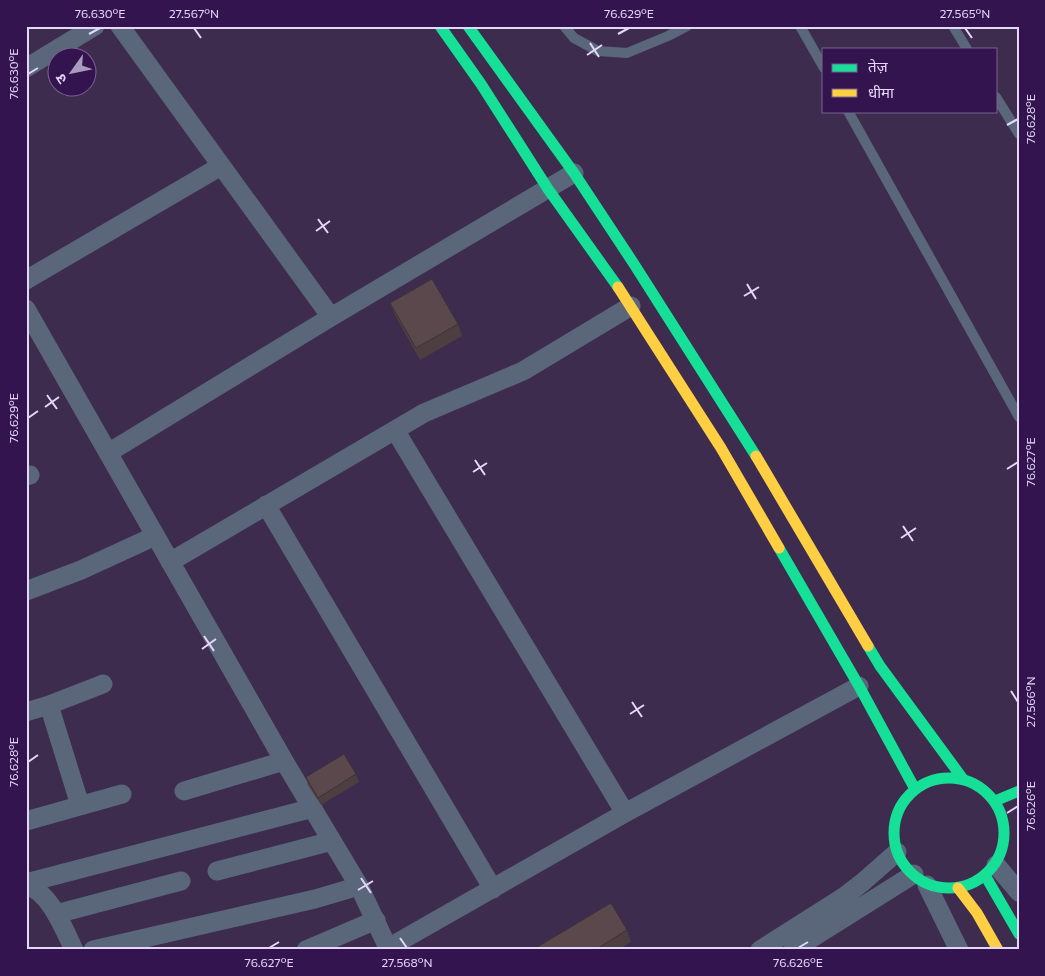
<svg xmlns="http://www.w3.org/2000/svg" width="1045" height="976" viewBox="0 0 1045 976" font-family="Commissioner,'Noto Sans Devanagari',sans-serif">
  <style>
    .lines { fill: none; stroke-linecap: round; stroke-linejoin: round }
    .lane { stroke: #5a667a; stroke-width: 10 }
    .street { stroke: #5a667a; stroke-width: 19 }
    .fast { stroke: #16e098; stroke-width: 11 }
    .slow { stroke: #ffcf43; stroke-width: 11 }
    .wall { fill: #4d3e42 }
    .shaded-wall { fill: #3f3236 }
    .building { fill: #5a484d; stroke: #3f3236 }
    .ticks { fill: none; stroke: #e5d6fb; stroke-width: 2 }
    .neatline { fill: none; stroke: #e5d6fb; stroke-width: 2 }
    .ticks-label { font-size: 12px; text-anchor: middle; fill: #e5d6fb }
  </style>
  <rect width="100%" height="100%" fill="#3d2c4e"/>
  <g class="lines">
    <!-- lane -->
    <path class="lane" d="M564,26L574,38L598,51L627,53L668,36L687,26
      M800,26L824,68
      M953,26L967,49
      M996,97L1019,134
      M848,111L1019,417"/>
    <!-- street -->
    <path class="street" d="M120,26L331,317
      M26,68L95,26
      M26,280L221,166
      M26,309L284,761L359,886L389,950
      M395,430L625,813
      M108,453L331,317L574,173
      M26,476L30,475
      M266,505L493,889
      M170,562L424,413L523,371L631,306
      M26,591L81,570L155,536
      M49,705L80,805
      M26,712L49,705L103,684
      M184,791L284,761
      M26,821L122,794
      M996,865L1019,892
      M217,871L332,841
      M26,883L313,808
      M26,885C50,892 64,929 74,950
      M927,885L959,950
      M56,914L181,881
      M388,948L625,813L859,686
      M93,950L315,899L359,886
      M306,950L376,920
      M760,950L845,896L863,882L897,852
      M793,950L914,874"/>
    <!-- fast -->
    <path class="fast" d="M440,26L481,84L548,189L618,287
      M468,26L574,173L634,264L756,456
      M779,548L859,686L915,789
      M868,646L880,666L963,779
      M894 833a55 55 0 1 1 110 0a55 55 0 1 1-110 0Z
      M995,801L1019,791
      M986,877L1019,934"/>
    <!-- slow -->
    <path class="slow" d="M618,287L721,448L779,548
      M756,456L868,646
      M958,888L977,913L998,950"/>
  </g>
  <!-- wall -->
  <path class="wall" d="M390,303L458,324L462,336L420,360L395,315Z
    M356,774L359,782L321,805L308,785L306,777Z
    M627,930L631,942L618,950H535Z"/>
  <!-- shaded-wall -->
  <path class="shaded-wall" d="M235,26H241L236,30Z"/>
  <!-- building -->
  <path class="building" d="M432,279L458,324L416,348L390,303Z
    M344,754L356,774L318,798L306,777Z
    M611,903L627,930L595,950H535L534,949Z"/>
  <!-- ticks -->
  <path class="ticks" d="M194,28L201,38M965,28L972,38M89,34L100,28M618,34L629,28M590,43L599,57M587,55L602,45M28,74L38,68M1007,125L1018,119M318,219L328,233M316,231L330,221M747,284L756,299M744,296L759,287M47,395L57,409M45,407L59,397M28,418L38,411M475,460L485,475M1007,469L1018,462M473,472L487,463M903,526L913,541M901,538L916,528M204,636L214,651M202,649L216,639M1011,691L1018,702M632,702L642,717M630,714L644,705M28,762L38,755M1007,813L1018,806M361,878L371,893M358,890L373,881M400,938L407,948M269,948L279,942M798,948L808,942"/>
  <!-- border -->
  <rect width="1045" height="976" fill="none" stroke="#33144f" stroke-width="55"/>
  <!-- legend -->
  <rect x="822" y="48" width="175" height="65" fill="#33144f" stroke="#7a6294"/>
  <rect x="832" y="64" width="25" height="8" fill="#16e098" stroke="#7a6294"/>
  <text x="868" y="72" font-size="15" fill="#e5d6fb">तेज़</text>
  <rect x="832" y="89" width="25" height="8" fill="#ffcf43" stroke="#7a6294"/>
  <text x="868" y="98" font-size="15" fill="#e5d6fb">धीमा</text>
  <!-- north arrow -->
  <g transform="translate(72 72) rotate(237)"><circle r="24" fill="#33144f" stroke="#7a6294"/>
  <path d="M0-4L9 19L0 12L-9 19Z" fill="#aa9abe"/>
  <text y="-8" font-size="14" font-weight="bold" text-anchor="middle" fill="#e5d6fb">उ</text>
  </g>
  <rect x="28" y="28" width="990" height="920" class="neatline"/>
  <g class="ticks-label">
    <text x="100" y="18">76.630°E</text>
    <text x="194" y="18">27.567°N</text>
    <text x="629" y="18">76.629°E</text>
    <text x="965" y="18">27.565°N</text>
    <text transform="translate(14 74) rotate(-90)" y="4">76.630°E</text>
    <text transform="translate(1031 119) rotate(-90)" y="4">76.628°E</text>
    <text transform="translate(14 418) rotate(-90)" y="4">76.629°E</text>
    <text transform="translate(1031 462) rotate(-90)" y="4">76.627°E</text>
    <text transform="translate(1031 702) rotate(-90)" y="4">27.566°N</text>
    <text transform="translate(14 762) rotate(-90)" y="4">76.628°E</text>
    <text transform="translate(1031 806) rotate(-90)" y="4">76.626°E</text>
    <text x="269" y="967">76.627°E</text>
    <text x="407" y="967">27.568°N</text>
    <text x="798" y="967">76.626°E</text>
  </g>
</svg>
